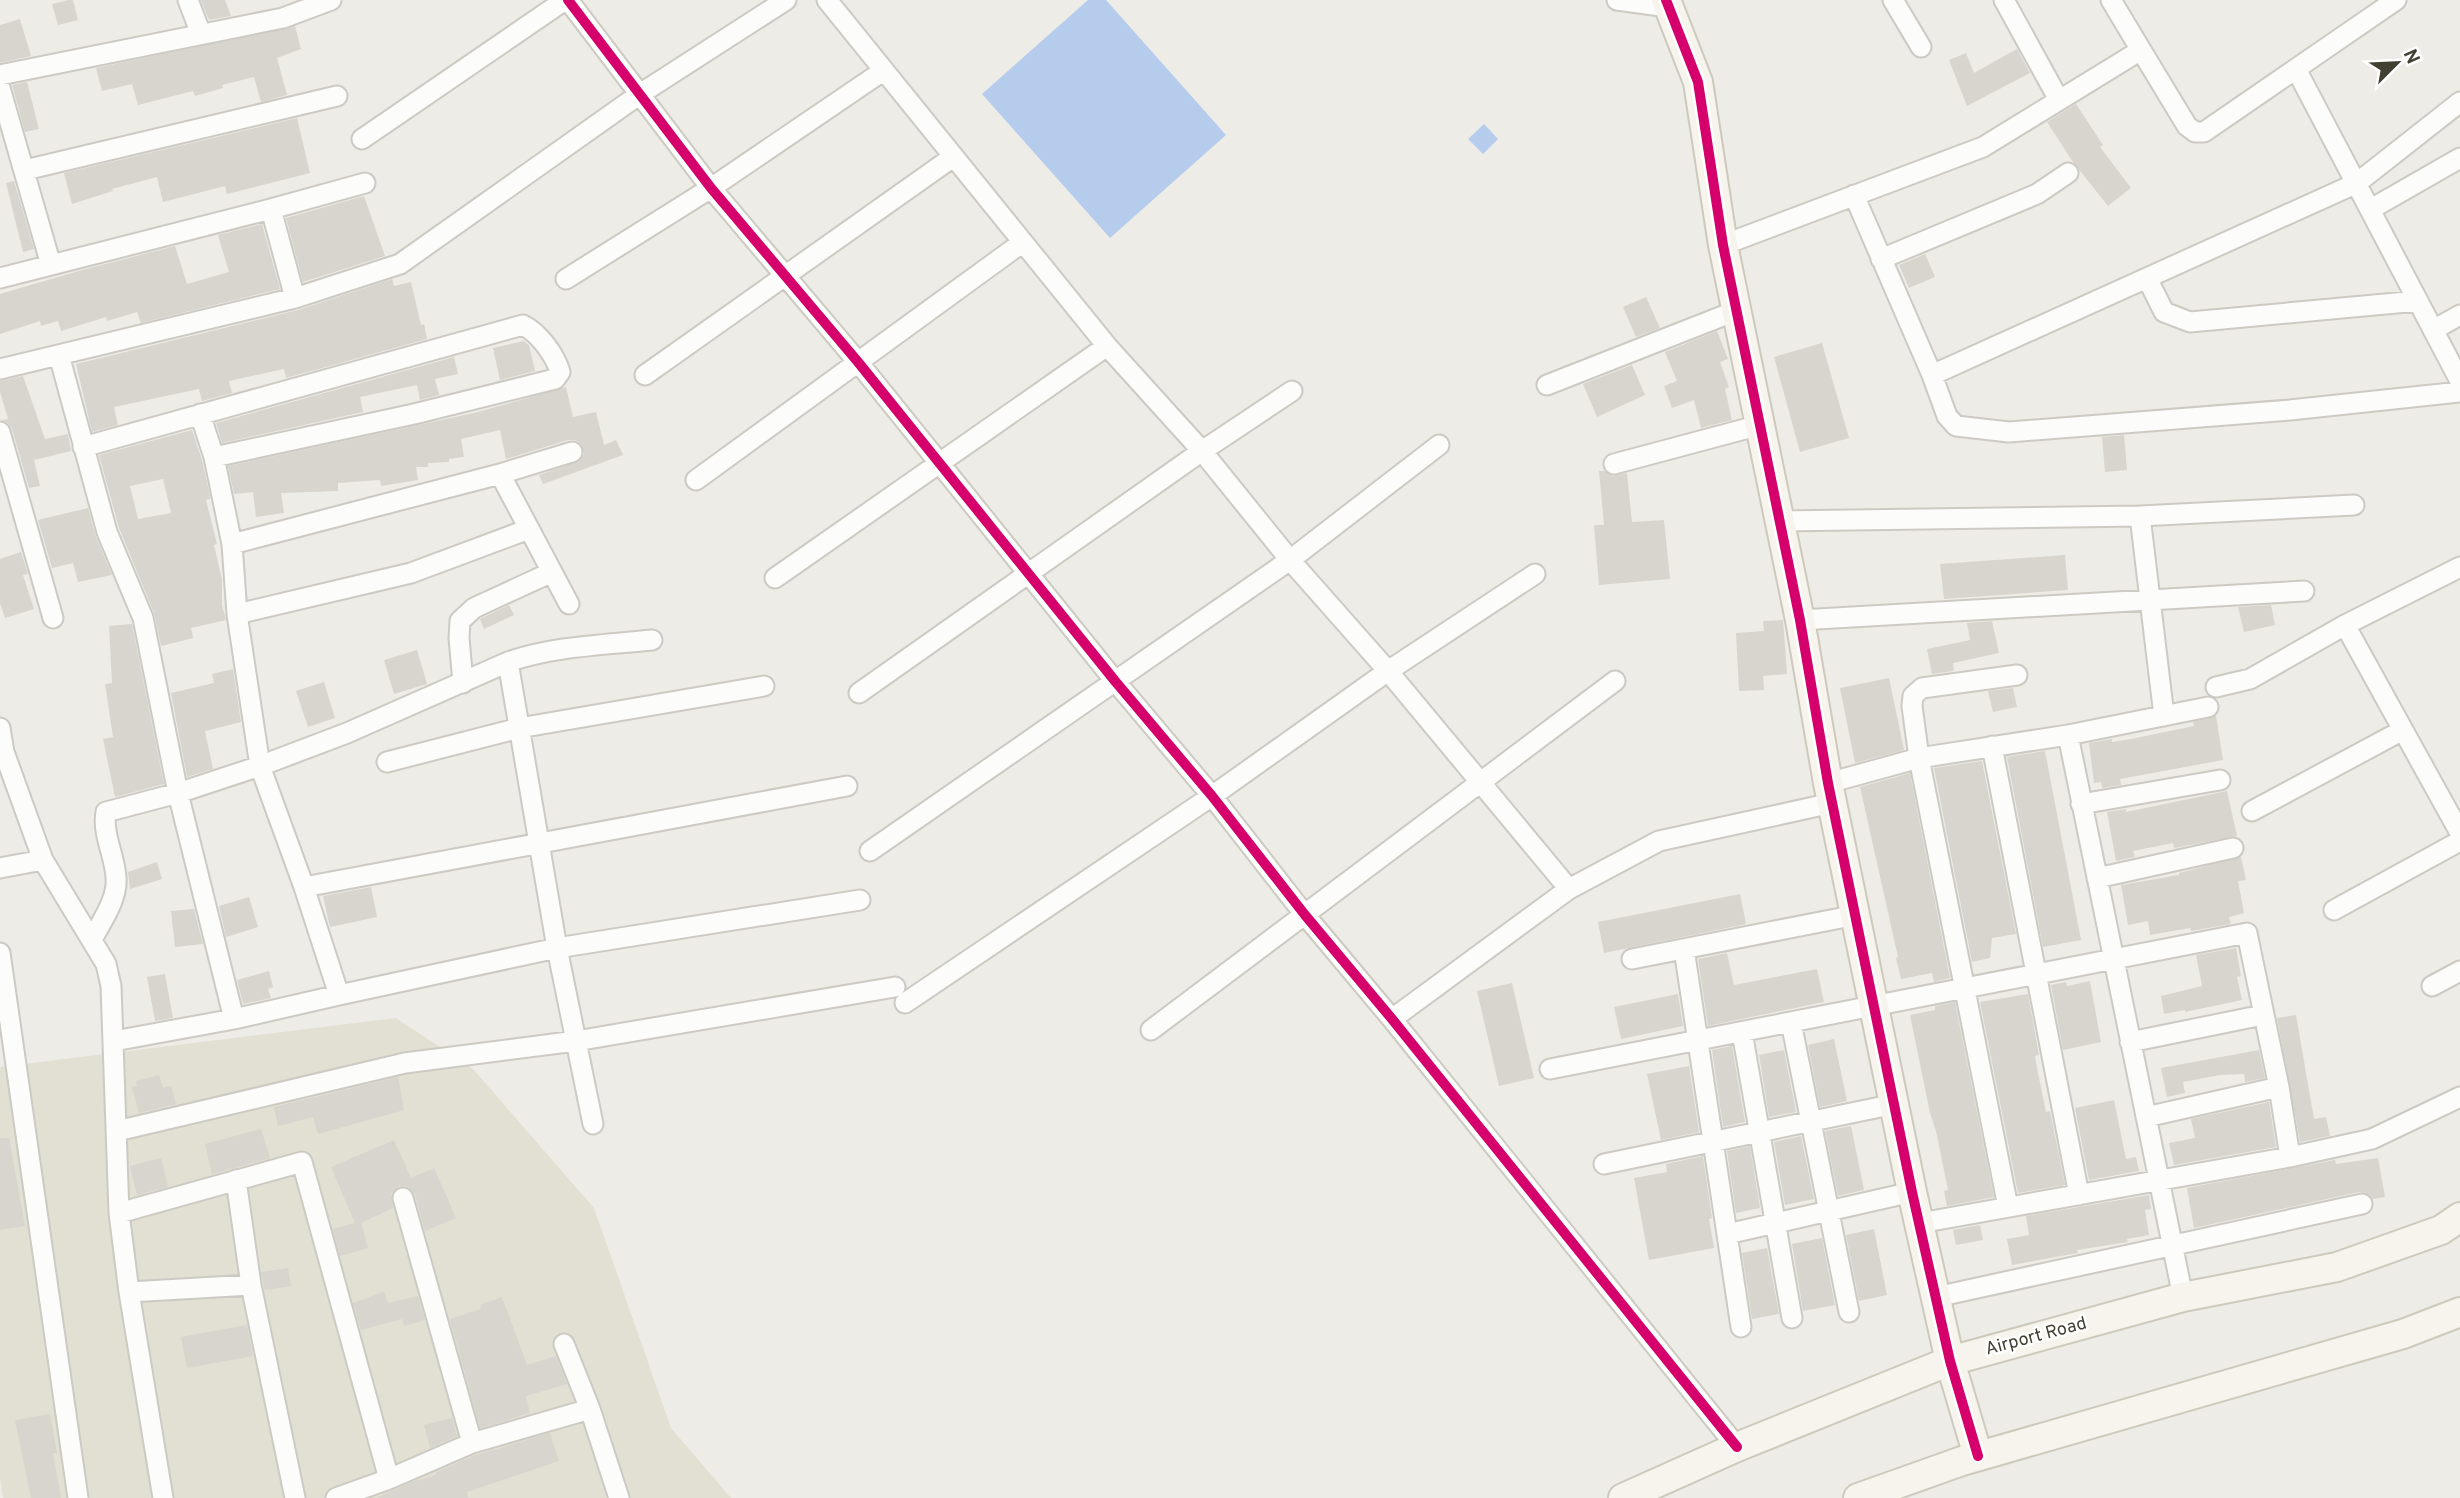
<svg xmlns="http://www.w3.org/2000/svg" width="2460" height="1498" viewBox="0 0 2460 1498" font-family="Overpass,sans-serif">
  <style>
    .residential { fill: #e2dfd3 }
    .water { fill: #b5ccec }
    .building { fill: #d7d5ce; fill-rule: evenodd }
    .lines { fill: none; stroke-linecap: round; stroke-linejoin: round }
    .street-casing { stroke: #cccac3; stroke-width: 23 }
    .secondary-casing { stroke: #cdcabd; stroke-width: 32 }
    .street { stroke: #fcfcfb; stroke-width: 19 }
    .secondary { stroke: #f6f4ec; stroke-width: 28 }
    .cycleway-casing { stroke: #fff; stroke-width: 15 }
    .cycleway { stroke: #d6006c; stroke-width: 10 }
    .labels { text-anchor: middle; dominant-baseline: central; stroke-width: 5; stroke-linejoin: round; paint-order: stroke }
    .street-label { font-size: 18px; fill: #423f33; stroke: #fff }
  </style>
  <rect width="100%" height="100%" fill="#eeece6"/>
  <!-- residential -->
  <path class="residential" d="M396,1018L473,1069L594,1208L671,1428L731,1498H3L0,1478V1067Z"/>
  <!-- water -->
  <path class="water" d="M1088,0H1106L1226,135L1110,238L982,94Z
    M1484,124L1498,139L1483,154L1468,139Z"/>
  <!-- building -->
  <path class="building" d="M69,0H73L78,20L58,25L52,4Z
    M201,0H225L231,16L209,20Z
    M20,19L31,56L0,63V25Z
    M295,26L301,49L277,58L287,95L261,102L254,77L222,85L223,88L195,96L193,91L138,105L132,84L102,91L96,68Z
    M2017,49L2030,73L1967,106L1949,60L1966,53L1974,73Z
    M27,82L39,129L25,132L12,85Z
    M2076,104L2103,145L2100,147L2131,188L2108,206L2073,162L2047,122Z
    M297,118L310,173L227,194L225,186L163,202L157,177L112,189L113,191L72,204L64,173Z
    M14,181L34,249L23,252L6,183Z
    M364,196L385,256L303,282L286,218Z
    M262,224L280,289L141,323L137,312L107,321L106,317L61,331L58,321L41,326L40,321L0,334V294L82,270L175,246L187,284L229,272L218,235Z
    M1925,254L1935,277L1909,288L1899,265Z
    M392,279L394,286L411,282L421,325L424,324L427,339L286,378L284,369L229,381L232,393L202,401L199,389L114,407L118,425L92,432L76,364L298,310Z
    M1646,297L1660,328L1636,337L1623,307Z
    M1717,331L1728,359L1720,362L1729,387L1725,389L1732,420L1701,428L1694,400L1672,408L1664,386L1677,381L1665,352Z
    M524,341L529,345L535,371L500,380L493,348Z
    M1822,343L1849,438L1800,452L1774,357Z
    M454,357L458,374L435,379L439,395L420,400L417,385L360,397L363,412L222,443L216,423Z
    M1632,365L1645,395L1597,417L1583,384Z
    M23,376L45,439L68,434L71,451L34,460L40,486L29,488L12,429L8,423L2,420L8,419L0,392V381Z
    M566,387L573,417L596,412L604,445L616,440L623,455L543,484L539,475L580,461L584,454L581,444L575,440H568L506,459L500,430L461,439L464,457L449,459V462L428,463V467H416L418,480L381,486L380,480L338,483V491L281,493L284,513L256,517L253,492L234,494L228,466L478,412Z
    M192,430L202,460L210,496V499L206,500L217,544L214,545L222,580V605L226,620L191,628L193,638L161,646L154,613L119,528L99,455ZM163,479L171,513L138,519L130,486Z
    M2124,435L2127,470L2105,472L2102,437Z
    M1599,471H1604L1612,476L1627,473L1632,522L1664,520L1670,579L1599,585L1594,525H1604Z
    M88,508L96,537L112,575L78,582L73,563L52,568L38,520Z
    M21,552L28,574L23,575L34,609L5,618L0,603V559Z
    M2065,555L2068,590L1944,599L1940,564Z
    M509,605L514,615L484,629L480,619Z
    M2271,605L2275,625L2244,632L2238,607Z
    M1783,620L1787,674L1763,676L1764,690L1739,691L1736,633L1764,631L1763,621Z
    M1992,621L1999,653L1953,663L1954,671L1932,674L1927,649L1970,640L1967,623Z
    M132,624L164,784L115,797L103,739L113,737L105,684L112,683L109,626Z
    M417,650L427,684L394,694L384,660Z
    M233,669L241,722L205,731L213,769L187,777L171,693L214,683L212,674Z
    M1889,678L1904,750L1855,763L1840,688Z
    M324,682L335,718L308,727L296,691Z
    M2013,688L2017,707L1993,712L1988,691Z
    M2216,716L2223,760L2120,779L2121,785L2102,788L2101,782L2094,783L2089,743L2112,739V742L2131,739L2194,726L2193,722Z
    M2045,751L2081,940L2043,947L2007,757Z
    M1982,761L2016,934L1992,938L1990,958L1972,962L1934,768Z
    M1910,773L1950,978L1934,982L1932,973L1901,979L1896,958L1898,957L1860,787Z
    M2227,791L2237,836L2174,848L2173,843L2133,851L2135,857L2116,861L2107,812L2126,809V812Z
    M2241,857L2246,880L2238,881L2244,913L2229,917L2231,924L2191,931L2190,928L2150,935L2148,921L2128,925L2121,885L2179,875V873Z
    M157,862L162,879L130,889L128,872Z
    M371,887L377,917L330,927L323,896Z
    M1740,894L1746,924L1604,953L1598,922Z
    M249,897L258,927L226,937L219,906Z
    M194,909L203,944L175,947L171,911Z
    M2236,948L2241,976L2237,977L2242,1000L2185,1012V1010L2164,1014L2161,996L2202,986L2196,955Z
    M1727,953L1734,985L1817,969L1824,1002L1708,1026L1698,959Z
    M269,971L273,987L268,989L271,998L243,1004L237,980Z
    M165,974L173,1018L155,1021L147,977Z
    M2090,981L2101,1042L2063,1050L2051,985L2066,982L2067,986Z
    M1512,983L1534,1078L1499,1086L1477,991Z
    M1678,994L1683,1026L1621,1039L1614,1007Z
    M2028,994L2039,1055L2035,1056L2038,1073L2046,1112L2050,1111L2065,1185L2018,1193L1980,1002Z
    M1955,1002L1994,1197L1947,1206L1944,1191L1948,1190L1936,1131L1930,1113L1910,1015L1935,1010V1006Z
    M2296,1015L2314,1119L2326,1117L2330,1136L2300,1142L2277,1018Z
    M1834,1039L1847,1101L1820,1107L1808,1045Z
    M1732,1046L1745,1122L1723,1127L1712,1050Z
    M1784,1050L1796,1112L1769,1117L1759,1055Z
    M2259,1050L2265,1078L2245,1082L2244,1074L2220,1075L2183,1082L2185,1093L2167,1097L2161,1068Z
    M1689,1066L1699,1132L1661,1140L1647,1074Z
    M159,1075L163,1088L171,1086L176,1104L139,1113L132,1087L137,1086L136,1081Z
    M398,1077L404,1110L318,1134L313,1117L278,1126L274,1107Z
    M2114,1100L2126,1159L2136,1157L2139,1171L2089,1180L2075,1108Z
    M2269,1102L2276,1147L2174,1165L2169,1143L2195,1138L2191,1119Z
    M1851,1126L1864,1190L1838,1196L1825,1131Z
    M261,1129L270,1158L212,1174L205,1144Z
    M1801,1136L1814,1199L1785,1205L1774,1142Z
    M0,1138H9L25,1226L0,1230Z
    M394,1140L411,1178L434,1168L456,1218L425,1231L415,1194L407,1186H399L391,1194L393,1208L361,1223L368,1248L340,1256L333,1229L355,1223L331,1167Z
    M1750,1146L1760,1208L1736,1213L1727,1151Z
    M1703,1156L1712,1218L1709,1219L1714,1248L1649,1260L1634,1178L1667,1172L1666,1164Z
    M161,1158L168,1187L137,1195L130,1166Z
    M2378,1158L2385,1197L2373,1199L2366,1193L2359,1192L2194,1228L2187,1188L2335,1160L2336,1164Z
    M2149,1195L2151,1209L2145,1210L2149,1235L2127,1239L2128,1242L2077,1250L2078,1253L2012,1265L2007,1239L2029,1235L2026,1216Z
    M1980,1225L1983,1240L1956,1245L1953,1230Z
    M1874,1229L1887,1295L1859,1301L1846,1235Z
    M1822,1238L1835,1305L1803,1311L1792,1244Z
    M1767,1248L1779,1314L1752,1319L1742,1253Z
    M288,1268L291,1286L265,1290L261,1272Z
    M384,1292L388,1303L418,1296L425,1320L404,1326L402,1319L361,1330L353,1303Z
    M502,1297L527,1365L556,1356L567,1384L526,1396L530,1413L480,1428L450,1319L481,1309L480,1305Z
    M247,1325L253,1356L187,1368L181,1337Z
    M50,1414L57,1453H53L61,1498H31L15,1420Z
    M452,1418L457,1436L430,1448L424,1425Z
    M550,1433L559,1461L467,1492L468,1498H376L412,1482L436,1475V1472L476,1455Z"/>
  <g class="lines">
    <!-- street casing -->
    <g class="street-casing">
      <path id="street" d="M188,0L201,34
        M568,0L711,188L858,362L1115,681L1212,796L1305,915L1392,1019L1737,1447
        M827,0L1107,346L1202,451L1290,560L1388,671L1569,889
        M1617,0L1668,7
        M1893,0L1921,47
        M2004,0L2059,100
        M2111,0L2141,50
        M2296,69L2460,381
        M0,75L283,18L331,0
        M0,88L51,265
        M362,139L565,0
        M25,170L337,96
        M1854,195L1932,375L1947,416L1956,426L2009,432L2290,410L2460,392
        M271,209L295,298
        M2371,209L2460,158
        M1723,245L1983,147L2141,50L2187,126L2195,132H2204L2396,0
        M1881,259L2037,194L2068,173
        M0,278L271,209L365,183
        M2147,278L2164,312L2190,322L2418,301
        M566,279L711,188L883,71
        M2433,330L2460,315
        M59,355L107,532L143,618L178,793L234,1019
        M0,369L295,298L400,264L640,94L786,0
        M645,375L953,157
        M1932,375L2357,183L2460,102
        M1547,385L1738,310
        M0,432L53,618
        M83,447L523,325C539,333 555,355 560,372L555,379L414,414L214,457
        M1614,464L1760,425
        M500,474L569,604
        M696,480L1023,242
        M2140,516L2164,716
        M1779,521L2140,516L2354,505
        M232,544L500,474L572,452
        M775,578L1107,346
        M237,614L411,573L529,529
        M1800,620L2304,591
        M2345,625L2460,833
        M463,683L459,638L460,621L474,608L552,572
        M2216,687L2250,679L2345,625L2460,567
        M859,693L1202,451L1292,391
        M0,728L4,752L43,860L106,964L111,986L119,1213L129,1292L163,1498
        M2068,735L2183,1297
        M1992,746L2079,1195
        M387,762L519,728L764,686
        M1828,783L1919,758L2068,735L2208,707
        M2081,804L2220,780
        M2252,811L2403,730
        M870,851L1290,560L1439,445
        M0,868L43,860
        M2097,878L2233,848
        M304,887L847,786
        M2334,910L2460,841
        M92,940C101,922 118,899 116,878C115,855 102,835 106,812L178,793L260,766L347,733L508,662C554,646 604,645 652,640
        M1684,949L1741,1327
        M0,953L78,1498
        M1632,959L1856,915
        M2432,986L2460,971
        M339,995L557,948L508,662
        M905,1003L1212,796L1388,671L1535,574
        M1392,1019L1569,889L1659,841L1832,803
        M1791,1022L1849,1312
        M1151,1030L1615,681
        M1742,1032L1792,1318
        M114,1041L234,1019L339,995L304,887L260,766L237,614L232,544L214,457L200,414
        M2130,1042L2263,1015
        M1550,1069L2247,933L2279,1087L2290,1157
        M2146,1117L2279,1087
        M593,1124L557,948L860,900
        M117,1131L405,1063L576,1041L895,987
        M1604,1164L1895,1104
        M236,1180L251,1285
        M403,1198L472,1443
        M2008,1207L1919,758L1912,706L1913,696L1922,688L2017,675
        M119,1213L302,1162L389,1479
        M1920,1223L2290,1157L2372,1139L2460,1097
        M1727,1234L1912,1192
        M129,1292L251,1285L295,1498
        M1936,1297L2362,1204
        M564,1344L590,1409L619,1498
        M336,1498L389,1479L472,1443L590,1409"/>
    </g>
    <!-- secondary casing -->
    <g class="secondary-casing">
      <path id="secondary" d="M1666,0L1698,82L1723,245L1800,620L1828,783L1912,1192L1950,1361L1978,1456
        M1623,1498L1737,1447L1950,1361L2183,1297L2337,1267L2441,1230L2460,1217
        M1858,1498L1962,1461L2403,1334L2460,1312"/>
    </g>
    <!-- street -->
    <use href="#street" class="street"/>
    <!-- secondary -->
    <use href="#secondary" class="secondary"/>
    <!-- cycleway casing -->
    <g class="cycleway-casing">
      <path id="cycleway" d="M568,0L711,188L858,362L1115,681L1212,796L1305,915L1392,1019L1737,1447
        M1666,0L1698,82L1723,245L1800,620L1828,783L1912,1192L1950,1361L1978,1456"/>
    </g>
    <!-- cycleway -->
    <use href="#cycleway" class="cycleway"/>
  </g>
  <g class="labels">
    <!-- street labels -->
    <g class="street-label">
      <text transform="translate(2036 1337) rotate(-15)">Airport Road</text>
    </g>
  </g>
  <!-- north arrow -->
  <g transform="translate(2397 63) rotate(66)" stroke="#ffffff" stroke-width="5" paint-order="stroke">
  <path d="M0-5L12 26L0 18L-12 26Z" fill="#423f33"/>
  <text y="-10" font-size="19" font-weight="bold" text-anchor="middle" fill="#423f33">N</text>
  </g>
</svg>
